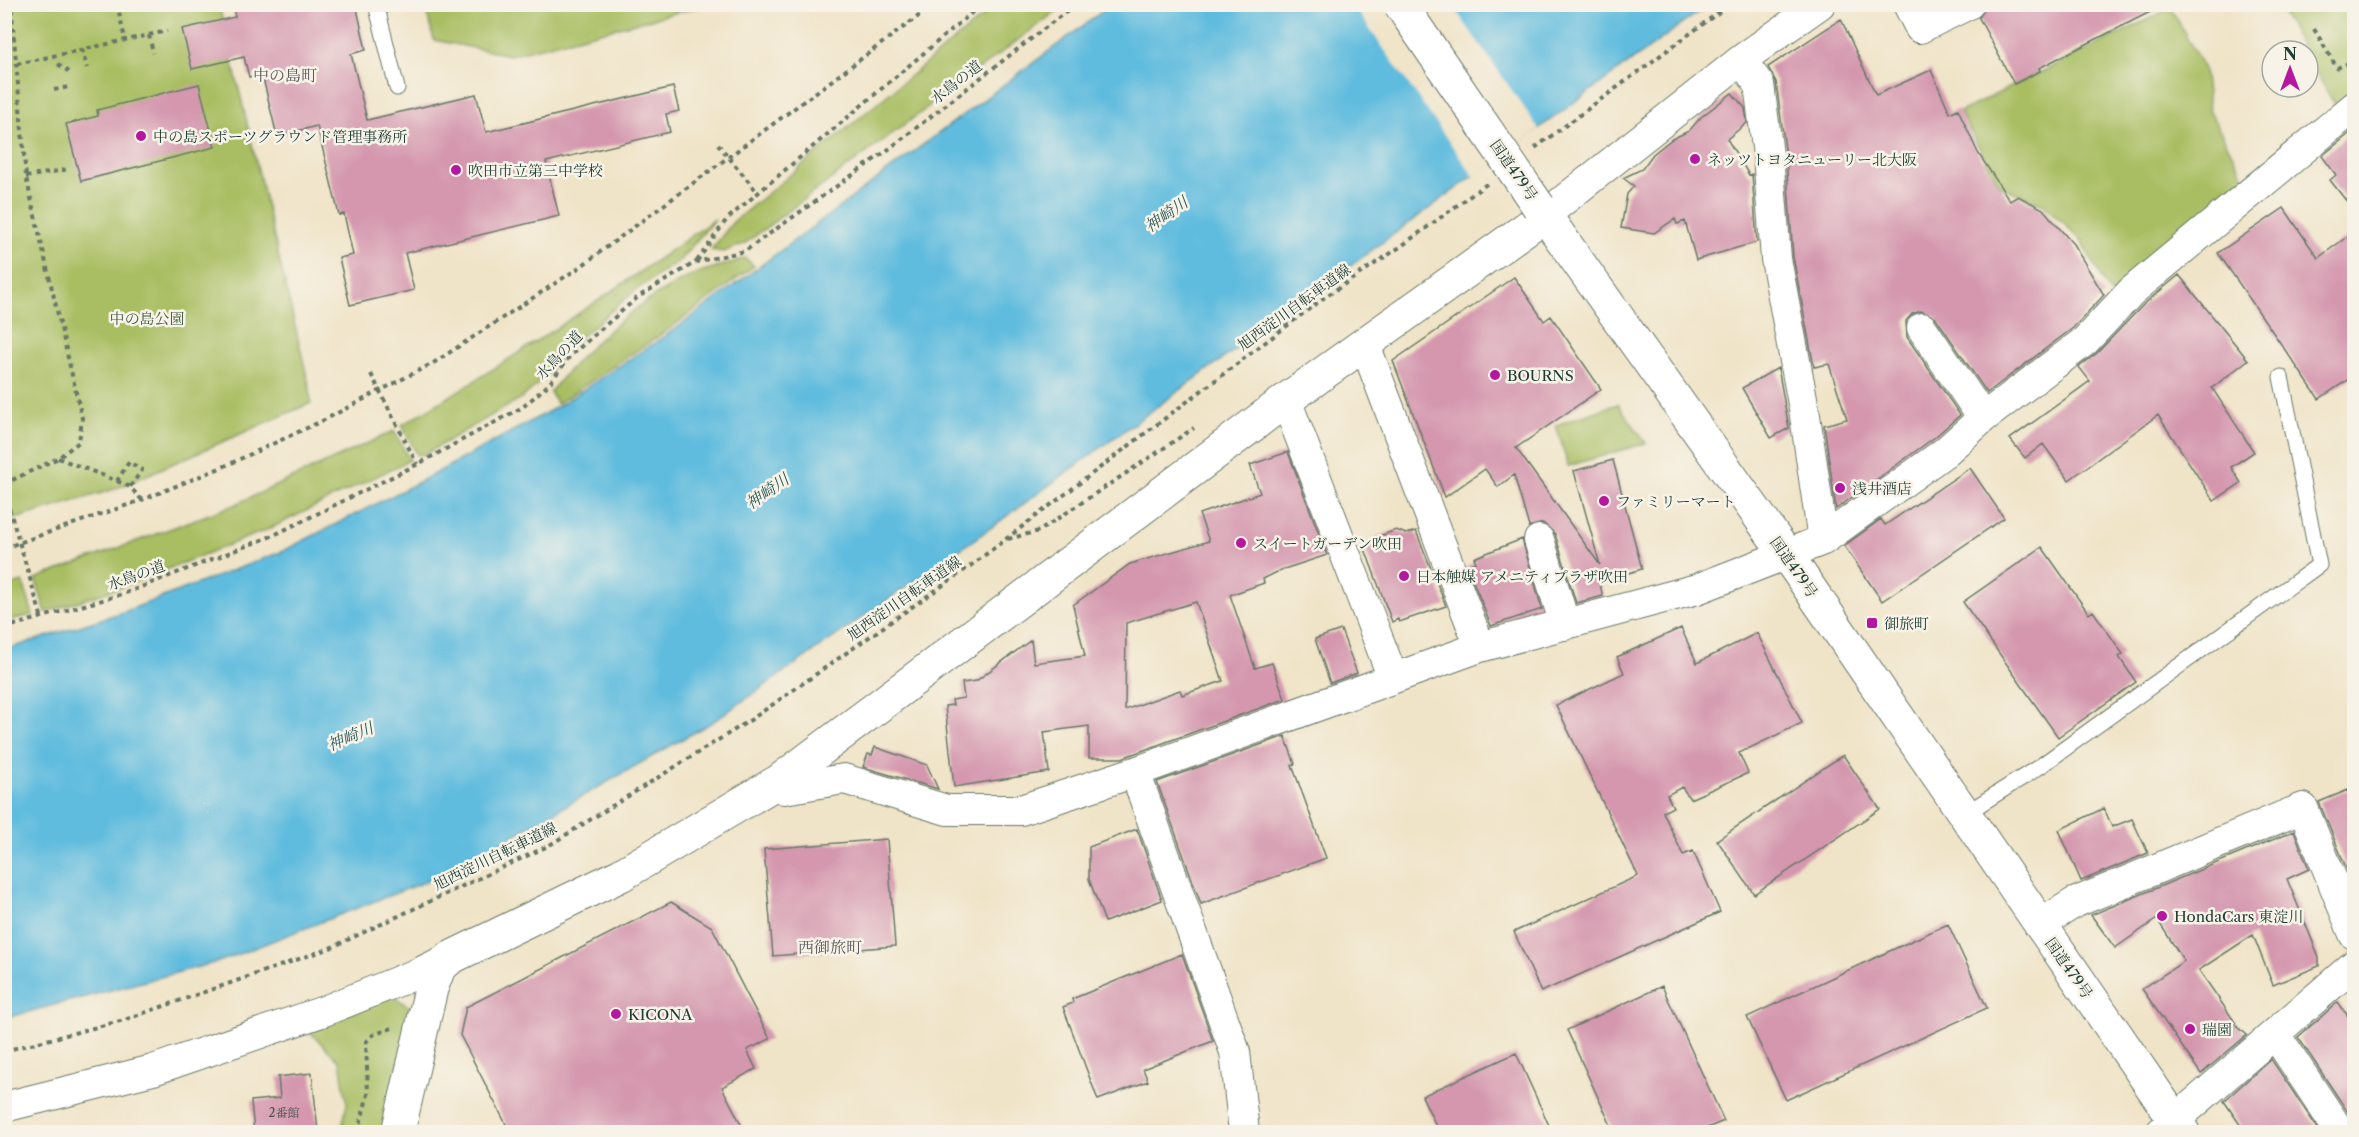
<svg xmlns="http://www.w3.org/2000/svg" width="2359" height="1137" viewBox="0 0 2359 1137" font-family="'Libre Caslon Text','Noto Serif JP',serif">
  <style>
    .green { fill: #a9be62; stroke: #647e4b; stroke-width: 1.5 }
    .water { fill: #61bcde; stroke: #407c89; stroke-width: 1.5 }
    .pier { fill: #f0e4c8 }
    .building { fill: #d497ae; fill-rule: evenodd }
    .lines { fill: none; stroke-linecap: round; stroke-linejoin: round }
    .lane-casing { stroke: #687768; stroke-width: 17 }
    .street-casing { stroke: #687768; stroke-width: 32 }
    .secondary-casing { stroke: #687768; stroke-width: 35 }
    .highway-casing { stroke: #687768; stroke-width: 35 }
    .path { stroke: #687768; stroke-width: 4; stroke-dasharray: 4.5 4.5; stroke-linecap: butt }
    .lane { stroke: #fff; stroke-width: 15 }
    .street { stroke: #fff; stroke-width: 30 }
    .secondary { stroke: #fff; stroke-width: 33 }
    .highway { stroke: #fff; stroke-width: 33 }
    .highway-bridge-casing { stroke: #687768; stroke-width: 35; stroke-linecap: butt }
    .highway-bridge { stroke: #fff; stroke-width: 33 }
    .poi-dot { fill: #b5179e; stroke: #f7f3e8; stroke-width: 2 }
    .labels { text-anchor: middle; dominant-baseline: central; stroke-width: 5; stroke-linejoin: round; paint-order: stroke }
    .number-label { font-size: 12px; fill: #4c5452 }
    .street-label { font-size: 15px; fill: #1f3d34; stroke: #f7f3e8 }
    .poi-label { font-size: 15px; fill: #1f3d34; stroke: #f7f3e8; text-anchor: start }
    .park-label { font-size: 15px; fill: #425d40; stroke: #f7f3e8 }
    .neighbourhood-label { font-size: 16px; fill: #5e5c5f; stroke: #f7f3e8 }
    .water-label { font-size: 16px; font-style: italic; fill: #305d5e; stroke: #f7f3e8 }
  </style>
  <rect width="100%" height="100%" fill="#f7f3e8"/>
  <filter id="ink" filterUnits="userSpaceOnUse"><feTurbulence type="fractalNoise" baseFrequency=".0167" numOctaves="2"/><feDisplacementMap in="SourceGraphic" scale="12" xChannelSelector="R" yChannelSelector="G"/><feConvolveMatrix kernelMatrix="1 2 1 2 8 2 1 2 1" color-interpolation-filters="sRGB"/></filter>
  <filter id="wash" filterUnits="userSpaceOnUse"><feTurbulence type="fractalNoise" baseFrequency=".008" numOctaves="4" result="noise"/><feDisplacementMap in="SourceGraphic" scale="24" xChannelSelector="R" yChannelSelector="G"/><feGaussianBlur stdDeviation="1.35" result="paint"/><feColorMatrix in="noise" values="0 0 0 0 0 0 0 0 0 0 0 0 0 0 0 0 0 1.4 0 .05"/><feComposite in="paint" operator="in"/></filter>
  <g filter="url(#wash)">
    <rect width="100%" height="100%" fill="#f0e4c8"/>
    <!-- green -->
    <path class="green" d="M998,4L1065,5L744,244L723,252L711,250L733,222Z
      M5,5H219L310,389L311,403L115,489L5,522Z
      M425,5V4L706,5L510,55L434,40Z
      M2278,5H2354V93L2336,107L2308,58V51H2304Z
      M2171,8L2204,69L2209,110L2245,178L2111,295L2080,239L2044,205L2000,186L1960,112Z
      M715,219L680,260L635,291L564,351L545,378L522,398L425,454L417,455L402,425C510,361 613,292 715,219Z
      M745,258L754,266L672,327L557,404L550,392C589,344 636,302 692,275C709,268 728,265 745,258Z
      M1618,404L1646,443L1568,466L1556,425Z
      M394,431L410,460L269,529L119,588L46,612L35,579L234,505Z
      M23,582L33,615L5,621V587Z
      M391,995L412,1008L384,1132H341L347,1104L340,1062L308,1030Z"/>
    <!-- water -->
    <path class="water" d="M1111,5H1708L992,527L714,721L450,872L221,961L5,1018V650L126,611L281,552L423,480L557,407L674,330Z"/>
    <!-- pier -->
    <path class="pier" d="M1353,5H1452L1539,129L1474,177Z"/>
    <g id="blocks">
      <!-- building -->
      <path class="building" d="M232,4H356L366,50L351,54L367,120L476,94L486,132L673,87L679,111L666,114L670,132L546,162L559,216L405,253L414,290L350,305L339,258L353,255L344,214L339,215L317,126L277,136L262,74L249,77L244,57L192,69L182,29L235,17Z
        M1986,4H2166L2039,68L2040,71L2014,84L1979,18Z
        M1841,19L1876,95L1931,70L1950,113L1958,109L1978,153L2010,201L2018,196L2043,209L2073,244L2104,295L2073,328L1987,393L1936,318L1921,311L1912,314L1906,321L1907,337L1960,415L1935,437L1836,509L1824,425L1847,419L1829,364L1814,367L1793,257L1786,156L1776,82L1768,67Z
        M199,84L215,147L81,181L66,124L98,116L97,110Z
        M1732,93L1745,108L1747,123L1727,139L1749,175L1752,174L1757,242L1696,260L1685,221L1677,224L1675,219L1654,233L1621,228L1627,194L1634,186L1623,178L1642,169L1653,154L1672,139L1689,131L1701,117Z
        M2355,129V212L2330,180L2336,175L2322,156Z
        M2284,208L2318,258L2355,231V375L2319,399L2218,253Z
        M2179,275L2248,360L2212,388L2254,452L2231,467L2241,483L2214,501L2158,415L2069,480L2043,444L2025,458L2010,439L2090,381L2079,367L2097,353L2144,304Z
        M1514,277L1544,321L1551,316L1601,389L1516,448L1600,565L1574,471L1613,460L1642,569L1599,582L1603,596L1576,603L1555,534L1543,523L1529,527L1514,475L1498,487L1485,469L1445,497L1393,361Z
        M1778,368L1789,428L1771,438L1742,388Z
        M1288,452L1327,555L1281,570L1263,579L1264,583L1230,595L1255,668L1272,663L1285,699L1122,758H1089V726L1044,732L1049,772L954,787L945,706L953,705L952,700L964,698L962,683L976,681L1031,640L1034,663L1085,656L1073,605L1130,564L1209,541L1199,514L1260,493L1250,465ZM1196,602L1223,681L1182,695L1180,690L1125,710L1126,623Z
        M1970,468L2004,518L1882,601L1844,546L1881,519L1885,525Z
        M1396,530L1406,534L1416,531L1446,606L1399,622L1398,619L1392,622L1365,549L1374,538Z
        M1522,539L1542,609L1491,626L1467,566L1476,562L1474,558Z
        M2042,547L2089,614L2093,611L2123,654L2119,657L2136,682L2058,737L1963,602Z
        M1681,628L1697,663L1757,633L1802,723L1739,753L1748,773L1690,799L1682,787L1667,795L1673,807L1663,812L1683,855L1693,851L1720,912L1541,992L1514,932L1638,876L1556,705L1624,673L1617,657Z
        M1341,630L1357,673L1330,683L1315,639Z
        M1285,736L1295,764L1292,765L1326,858L1201,904L1157,782Z
        M875,747L927,765L938,789L863,767L868,754L872,755Z
        M1843,755L1880,809L1754,894L1717,840Z
        M2348,790L2355,807V889L2319,802Z
        M2104,808L2112,827L2132,819L2148,853L2081,881L2059,830Z
        M1137,829L1162,900L1105,922L1089,879V847Z
        M2294,831L2309,869L2287,879L2319,957V966L2273,985L2253,935L2199,970L2239,1028L2247,1035L2201,1074L2142,989L2184,961L2157,919L2115,948L2091,915Z
        M887,839L895,946L773,956L764,849Z
        M671,902L712,927L770,1039L747,1050L756,1069L722,1087L745,1132H510L460,1035L466,1007Z
        M1948,924L1987,1008L1786,1100L1747,1017Z
        M1182,954L1213,1041L1143,1069L1148,1081L1098,1100L1063,1007L1073,1003L1072,999Z
        M1662,986L1724,1121L1697,1132H1614L1567,1030Z
        M2338,1002L2355,1026V1123L2298,1037Z
        M1516,1053L1552,1132H1439L1422,1096Z
        M2271,1059L2320,1132H2245L2224,1101Z
        M312,1073L318,1131L254,1132L251,1101L280,1098L278,1077Z"/>
    </g>
  </g>
  <g filter="url(#ink)">
    <use href="#blocks" fill-opacity="0" stroke="#687768" stroke-width="1.5"/>
    <g class="lines">
      <!-- lane casing -->
      <g class="lane-casing">
        <path id="lane" d="M376,4L397,88
          M1963,815L2042,765L2319,565L2281,377"/>
      </g>
      <!-- street casing -->
      <g class="street-casing">
        <path id="street" d="M1908,4L1920,28L1969,4
          M1741,60L1759,84L1768,155L1776,259L1804,409L1823,540
          M1545,215L1741,60L1820,4
          M1922,328L1983,418
          M1365,345L1480,647
          M1286,400L1393,678
          M1539,540L1565,625
          M1135,772L1235,1052L1244,1132
          M779,781L784,789L844,779L947,810H1021L1135,772L1480,647L1697,589L1823,540L1945,452L1983,418L2085,341L2132,291L2354,107
          M2039,925L2074,903L2303,808L2354,934
          M2276,1035L2340,1132
          M4,1107L153,1070L324,1011L421,972L450,958
          M2161,1132L2354,965"/>
      </g>
      <!-- secondary casing -->
      <g class="secondary-casing">
        <path id="secondary" d="M398,1132L431,989L439,968L450,958L621,875L779,781L1286,400L1545,215"/>
      </g>
      <!-- highway casing -->
      <g class="highway-casing">
        <path id="highway" d="M1539,207L1786,554L2183,1132"/>
      </g>
      <!-- path -->
      <path class="path" d="M117,4L125,39
        M2314,29L2337,68L2354,61
        M149,35L153,53
        M82,49L87,68
        M17,64L167,31
        M58,64L72,74
        M54,90L69,87
        M718,144L758,193
        M1535,148L1730,4
        M26,177L68,169
        M697,261L727,219L982,4
        M371,374L417,464
        M58,458L117,481L129,462L142,470L130,487L142,500
        M117,481L130,487
        M4,484L58,458L79,442L82,418L26,177L11,4
        M4,491L42,619
        M1008,539L1039,531L1194,428
        M4,548L142,500L225,466L324,420L435,362L580,267L935,4
        M4,628L123,594L272,536L418,464L523,407L549,384L570,356L638,297L696,262L745,251L885,152L1076,4
        M4,1051L124,1020L328,949L548,846L752,719L969,567L1325,297L1400,247L1488,183
        M358,1132L368,1094L366,1042L373,1035L392,1028"/>
      <!-- lane -->
      <use href="#lane" class="lane"/>
      <!-- street -->
      <use href="#street" class="street"/>
      <!-- secondary -->
      <use href="#secondary" class="secondary"/>
      <!-- highway -->
      <use href="#highway" class="highway"/>
      <!-- highway-bridge casing -->
      <g class="highway-bridge-casing">
        <path id="highway-bridge" d="M1400,4L1539,207"/>
      </g>
      <!-- highway-bridge -->
      <use href="#highway-bridge" class="highway-bridge"/>
    </g>
  </g>
  <!-- markers -->
  <g class="poi-dot">
    <circle cx="141" cy="136" r="6"/>
    <circle cx="1695" cy="159" r="6"/>
    <circle cx="456" cy="170" r="6"/>
    <circle cx="1495" cy="375" r="6"/>
    <circle cx="1840" cy="488" r="6"/>
    <circle cx="1604" cy="501" r="6"/>
    <circle cx="1241" cy="543" r="6"/>
    <circle cx="1404" cy="576" r="6"/>
    <rect x="1866" y="617" width="12" height="12" rx="3"/>
    <circle cx="2162" cy="916" r="6"/>
    <circle cx="616" cy="1014" r="6"/>
    <circle cx="2190" cy="1029" r="6"/>
  </g>
  <g class="labels">
    <!-- number labels -->
    <g class="number-label">
      <text x="284" y="1112">2番館</text>
    </g>
    <!-- street labels -->
    <g class="street-label">
      <text transform="translate(956 82) rotate(-38)">水鳥の道</text>
      <text transform="translate(1514 170) rotate(55)">国道479号</text>
      <text transform="translate(1294 307) rotate(-36)">旭西淀川自転車道線</text>
      <text transform="translate(559 355) rotate(-47)">水鳥の道</text>
      <text transform="translate(1794 567) rotate(55)">国道479号</text>
      <text transform="translate(136 575) rotate(-20)">水鳥の道</text>
      <text transform="translate(904 598) rotate(-35)">旭西淀川自転車道線</text>
      <text transform="translate(495 856) rotate(-26)">旭西淀川自転車道線</text>
      <text transform="translate(2069 968) rotate(55)">国道479号</text>
    </g>
    <!-- poi labels -->
    <g class="poi-label">
      <text x="153" y="136">中の島スポーツグラウンド管理事務所</text>
      <text x="1707" y="159">ネッツトヨタニューリー北大阪</text>
      <text x="468" y="170">吹田市立第三中学校</text>
      <text x="1507" y="375">BOURNS</text>
      <text x="1852" y="488">浅井酒店</text>
      <text x="1616" y="501">ファミリーマート</text>
      <text x="1253" y="543">スイートガーデン吹田</text>
      <text x="1416" y="576">日本触媒 アメニティプラザ吹田</text>
      <text x="1884" y="623">御旅町</text>
      <text x="2174" y="916">HondaCars 東淀川</text>
      <text x="628" y="1014">KICONA</text>
      <text x="2202" y="1029">瑞園</text>
    </g>
    <!-- park labels -->
    <g class="park-label">
      <text x="147" y="318">中の島公園</text>
    </g>
    <!-- neighbourhood labels -->
    <g class="neighbourhood-label">
      <text x="285" y="75">中の島町</text>
      <text x="830" y="947">西御旅町</text>
    </g>
    <!-- water labels -->
    <g class="water-label">
      <text transform="translate(1166 214) rotate(-35)">神崎川</text>
      <text transform="translate(767 491) rotate(-35)">神崎川</text>
      <text transform="translate(350 736) rotate(-23)">神崎川</text>
    </g>
  </g>
  <!-- margin -->
  <rect width="2359" height="1137" fill="none" stroke="#f7f3e8" stroke-width="24"/>
  <!-- north arrow -->
  <g transform="translate(2290 69)"><circle r="28" fill="#f7f3e8" stroke="#a1aaa0" stroke-width="1.5"/>
  <path d="M0-4.5L10 22L0 15L-10 22Z" fill="#b5179e"/>
  <text y="-9" font-size="16" font-weight="bold" text-anchor="middle" fill="#1f3d34">N</text>
  </g>
</svg>
